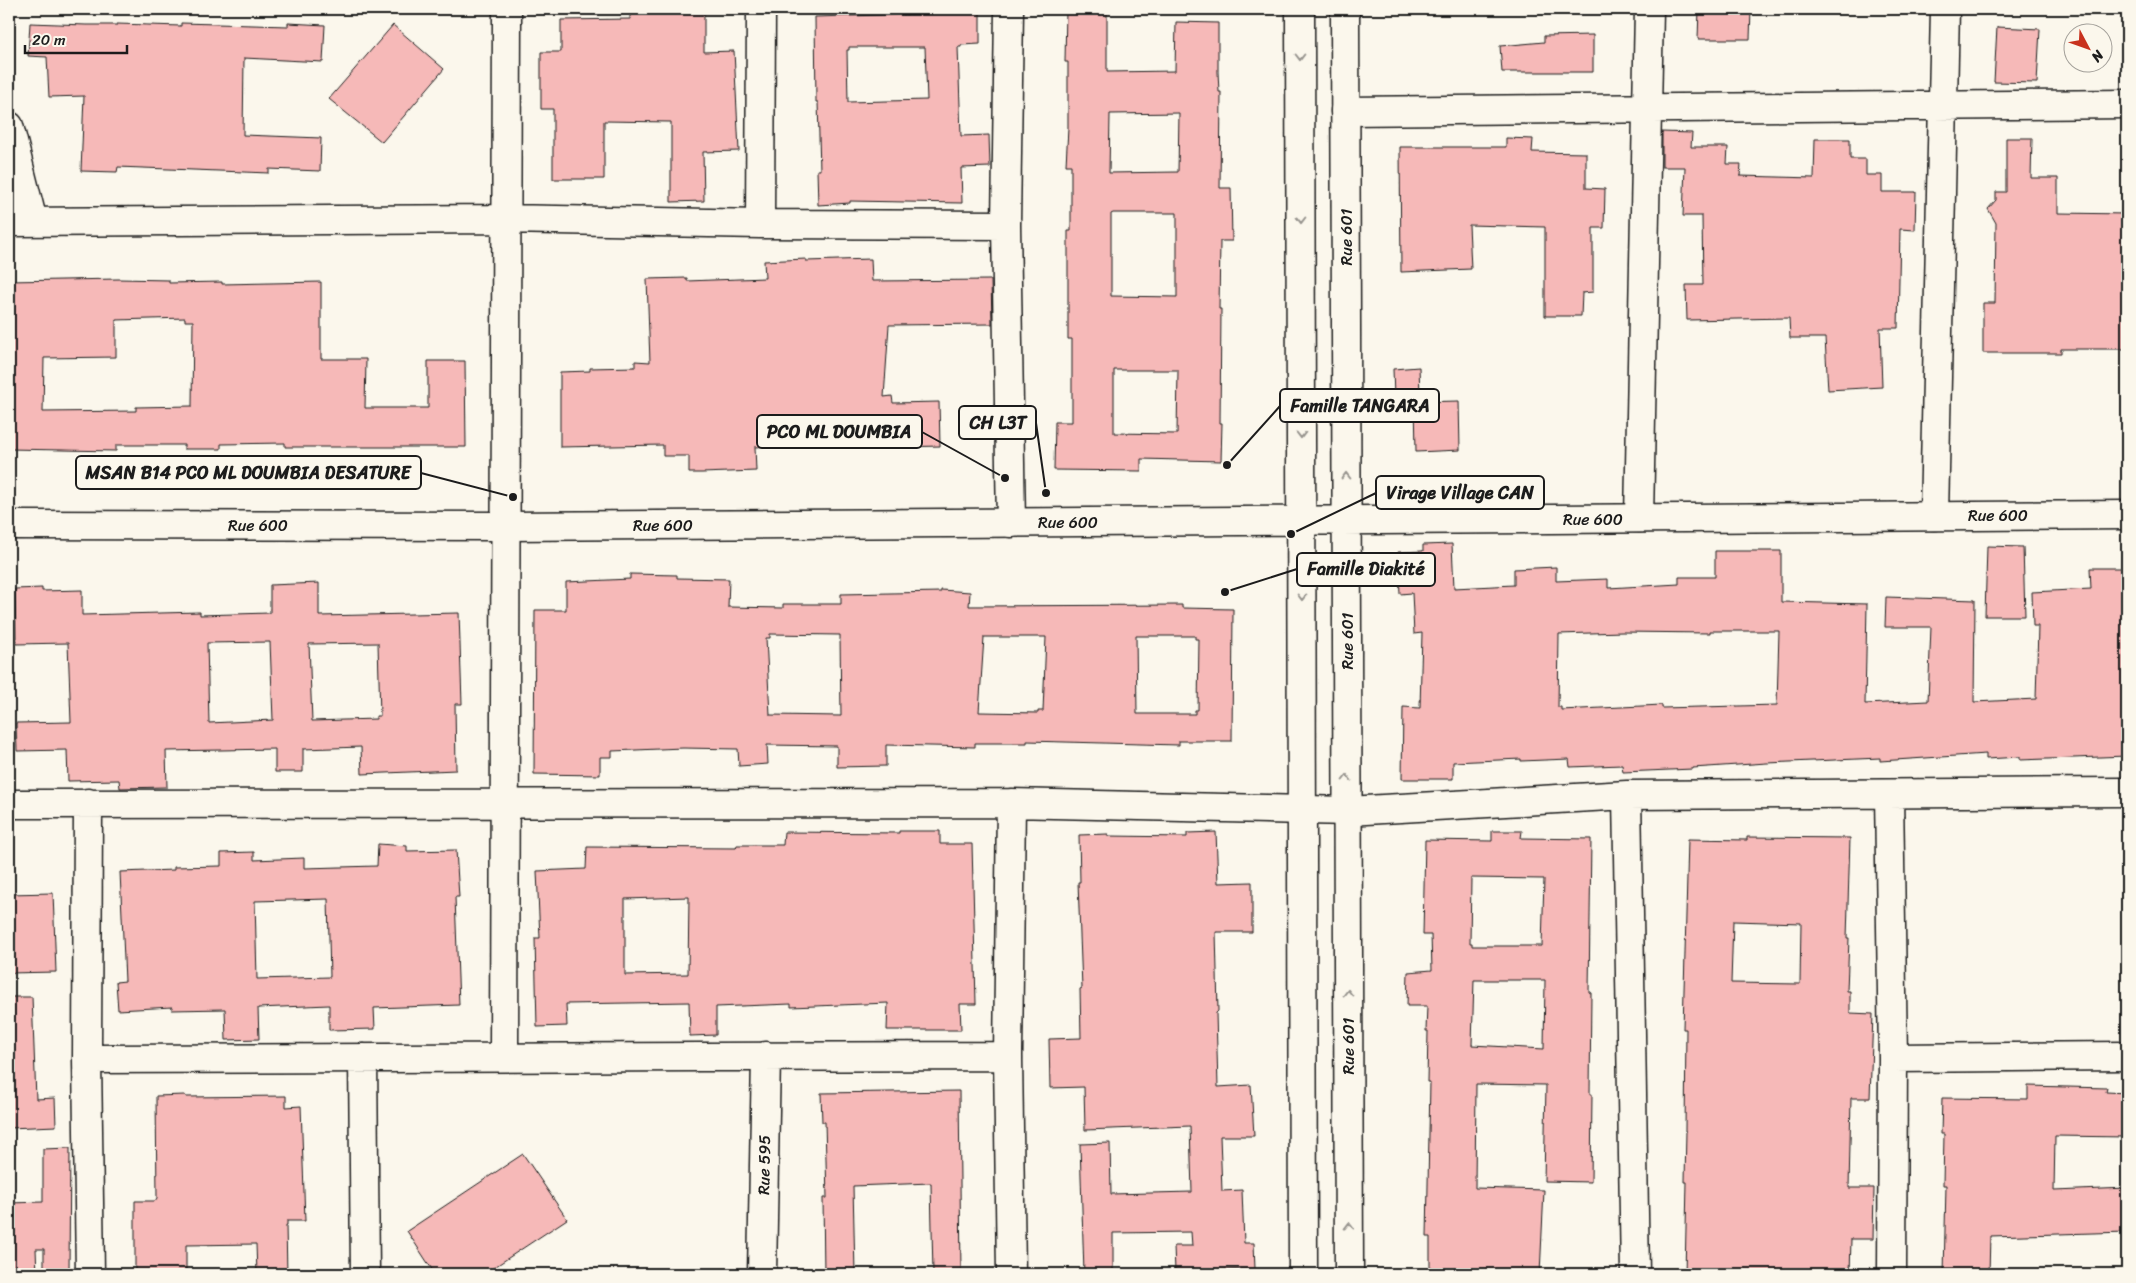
<svg xmlns="http://www.w3.org/2000/svg" width="2136" height="1283" viewBox="0 0 2136 1283" font-family="Sriracha,sans-serif">
  <style>
    .building { fill: #f6b9b8; stroke: #1c1c1c; fill-rule: evenodd }
    .lines { fill: none; stroke-linecap: round; stroke-linejoin: round }
    .street-casing { stroke: #1c1c1c; stroke-width: 31 }
    .secondary-casing { stroke: #1c1c1c; stroke-width: 31 }
    .street { stroke: #fbf7ec; stroke-width: 28 }
    .secondary { stroke: #fbf7ec; stroke-width: 28 }
    .oneway { stroke: #97948e }
    .labels { text-anchor: middle; dominant-baseline: central; stroke-width: 4.5; stroke-linejoin: round; paint-order: stroke }
    .street-label { font-size: 16px; fill: #1c1c1c; stroke: #fbf7ec }
    .leader { fill: none; stroke: #1c1c1c; stroke-width: 2 }
    .callout-dot { fill: #1c1c1c; stroke: #fbf7ec; stroke-width: 2 }
    .callout { fill: #fbf7ec; stroke: #1c1c1c; stroke-width: 2 }
    .callout-label { font-size: 18px; text-anchor: middle; font-weight: bold; fill: #1c1c1c }
  </style>
  <rect width="100%" height="100%" fill="#fbf7ec"/>
  <filter id="ink" filterUnits="userSpaceOnUse"><feTurbulence type="fractalNoise" baseFrequency=".02" numOctaves="2"/><feDisplacementMap in="SourceGraphic" scale="10" xChannelSelector="R" yChannelSelector="G"/><feConvolveMatrix kernelMatrix="1 2 1 2 8 2 1 2 1" color-interpolation-filters="sRGB"/></filter>
  <g filter="url(#ink)">
    <!-- building -->
    <path class="building" d="M630,9H649L670,13L704,12V52L734,51L739,151L703,152L704,201L671,202V122L604,121V179H553V109H541V52H561V20L630,19Z
      M1066,9H1107V72L1175,71L1176,22L1218,23V72L1219,92H1221L1220,188H1231L1232,241H1220L1219,309H1221L1220,423H1222L1221,461L1141,459V471L1054,470L1055,422H1072V339H1068V231H1071V165H1066L1068,128V62H1065ZM1179,113L1178,172L1109,173L1110,114ZM1113,213H1177V297L1111,296V214ZM1114,370H1178L1177,434L1114,433Z
      M1699,9H1751L1750,39H1698Z
      M980,12V44L961,45V47H958L961,136L989,135L990,167L961,168L962,203L850,201V203L818,205L817,170H820L818,102H816L815,17ZM849,47H925L927,100L848,102L847,50H849Z
      M30,23L86,25H117V24L181,26V23L288,26V23L325,25L323,62L244,58L243,135L321,138L320,171L269,169V173L118,167L117,172L81,171L84,96L49,97L47,57L28,56Z
      M393,25L444,69L382,142L329,99Z
      M1997,27L2040,29L2037,83L1994,82Z
      M1593,35V72H1502L1500,46L1544,42V36Z
      M1662,132L1692,133L1691,147H1728L1727,164H1741L1740,176L1814,178L1815,139H1850V159H1866V175H1882V192H1916L1915,230L1900,229L1898,328H1880L1882,387L1828,390L1825,338H1790L1789,318L1687,320L1686,285H1703L1702,216H1683L1685,167H1662Z
      M1506,138L1533,139L1532,152L1586,153V188L1605,189L1604,228H1593V292L1582,293L1581,316H1545V227L1469,225L1471,269L1401,272L1400,147H1506Z
      M2006,138H2032L2031,178H2058V213L2127,214V349H2061V353H1983V303H1995L1996,223L1988,209L1996,200V192H2006Z
      M806,259V261L871,259L872,281L991,280L992,324L889,325L884,397L892,396L893,403L939,402L940,446L901,447V440L755,447L756,471L702,473H689V456H663V445L560,447V372L590,371V368L635,367V361L650,362L647,279L687,278V281L765,278L764,261Z
      M118,279L169,280V283L222,282V284L321,282V359H366L365,408H428V361H465L466,447H285V443L221,444V449H184V445H116V451L9,449V281ZM185,318V321H193L192,406L136,407V411L43,412L44,358L116,357V320Z
      M1419,367L1420,395L1394,397L1393,369Z
      M1459,401L1460,450L1416,452L1415,402Z
      M1452,544L1454,588L1514,585V569L1556,567V581L1608,579V588L1679,584V577H1715V551H1781V602L1867,604L1865,704L1928,701L1931,627H1885L1886,597L1975,600L1974,702L2036,699L2038,626H2033L2032,592L2091,589L2090,568H2122L2127,674H2125L2127,756L2020,760V757L1986,759V754L1880,761V758L1767,763L1693,768V769L1623,772L1622,765L1570,767L1569,759L1521,761V759L1453,762V779H1402L1403,707L1420,708L1422,633L1414,634L1412,593L1400,594L1398,552L1423,551V545ZM1710,631H1779L1777,705L1662,708V705L1561,710V707H1558L1559,634L1622,632L1710,633Z
      M1987,546L2023,547L2025,616H1985Z
      M630,574L677,575V578L729,579L728,607L783,608V604H841V594L941,592V590L970,592L969,606L1182,605V608L1233,609L1232,741H1179V745L1027,741V743H975V747L886,745V766L837,767V746L767,745L768,764L739,766L738,749L683,748L612,751V757H600V775L534,774L535,610H566V582L630,579ZM770,634L840,635L841,716L770,715L766,638H770ZM1136,636H1195V639H1199L1198,710H1195V714H1137ZM984,637H1046L1043,711H1038V713L979,712Z
      M319,583V616L459,613L462,704H455L456,770L362,774L361,747L303,749V772H275V749L166,751L167,787L120,788L119,780L68,781L67,750L17,751L16,723L71,722L68,643L16,644L15,589L42,588V591L82,590V615L200,612V615L270,613V585ZM270,642L273,720L209,723L207,643ZM378,643L380,716H376V719L312,721L309,644Z
      M899,831H940V844H972L976,1004H960L961,1030H887L888,1003L791,1007V1004L716,1007V1035L690,1036L689,1002L566,1004L567,1026L537,1027L535,938H540L537,871L586,869L587,847L736,848L737,845H783L784,832L899,833ZM689,897L688,974L625,975V899Z
      M1492,831H1522L1521,838L1591,839L1589,992L1591,993L1590,1094H1592L1591,1182L1544,1181L1546,1085L1476,1084L1475,1188L1544,1190L1540,1274H1430V1237H1427L1430,1082H1427L1428,1031H1426L1427,1006H1407L1408,972L1432,970L1431,935H1423L1425,840L1492,841ZM1471,878L1544,879L1542,946H1472V943H1470ZM1474,980H1545L1544,1049L1472,1045Z
      M1216,832L1218,883L1252,882V932H1216L1218,1011L1216,1013L1218,1087L1251,1085L1254,1136H1220L1222,1191L1242,1190L1244,1243H1254L1255,1269L1175,1271L1174,1246H1192L1191,1232L1113,1233V1273L1084,1274L1080,1144L1110,1143L1111,1194L1192,1192L1190,1126L1085,1130L1084,1087L1050,1088L1049,1039L1081,1038L1080,989L1082,988L1078,882H1080L1079,835L1108,834V836L1187,837V833Z
      M1747,837L1850,838L1847,938H1849L1847,991H1850V1013L1873,1014L1870,1098H1851L1849,1188H1874L1873,1239H1851L1850,1274H1685L1687,1182H1685L1686,1131H1685L1686,1029H1683L1688,839L1747,840ZM1733,921L1801,923L1800,984L1731,983Z
      M378,844L407,846V851L456,850L459,897H455L459,1005L374,1008L375,1029L329,1030V1005L258,1008L259,1039L226,1040L225,1009L172,1010V1007L118,1010L116,982L125,981L120,872L174,870V867L221,866V853L254,852V860L304,858V868L377,866ZM328,899L330,977L257,979L255,901Z
      M53,893L56,972L9,973V894Z
      M9,997H32L36,1099L55,1098L56,1126L9,1128Z
      M2028,1086L2107,1088L2106,1092L2127,1093V1137L2055,1136L2054,1191L2127,1188V1232L1990,1236L1989,1274H1944L1946,1185H1943L1944,1134H1941L1942,1098L2028,1099Z
      M959,1091L961,1274H933L931,1183L853,1186L855,1274H824L823,1198H827L825,1122H822L821,1093Z
      M185,1095L186,1097L286,1096V1107L301,1106L305,1221H287V1225H286L287,1274H257L256,1244L186,1245V1274H135V1201H155L157,1198L156,1096Z
      M70,1148L69,1270H44V1249H36L37,1274H9V1203L43,1202V1149Z
      M523,1154L567,1219L484,1274H435L407,1231Z"/>
    <g class="lines">
      <!-- street casing -->
      <g class="street-casing">
        <path id="street" d="M1009,9L1006,225L1011,523
          M1345,111L2127,104
          M9,126L33,222
          M9,222L506,219L760,224L1006,225
          M760,224L761,9
          M1934,516L1945,9
          M1639,518L1649,9
          M1889,794L1893,1058L1892,1274
          M1627,795L1635,1274
          M88,803L87,1059L90,1274
          M1011,803L1008,1056L1011,1274
          M9,804L1011,803L1348,811L1627,795L2127,792
          M504,1057L507,9
          M363,1058L365,1274
          M1893,1058L2127,1056
          M87,1059L1008,1056
          M762,1274L766,1056"/>
      </g>
      <!-- secondary casing -->
      <g class="secondary-casing">
        <path id="secondary" d="M1300,9L1303,1274
          M1345,9L1349,1274
          M9,525L505,526L2127,515"/>
      </g>
      <!-- street -->
      <use href="#street" class="street"/>
      <!-- secondary -->
      <use href="#secondary" class="secondary"/>
    </g>
    <!-- one-way arrows -->
    <defs><path id="oneway-chevron" d="M-2-3.5L2.5 0L-2 3.5" fill="none" stroke-width="1.6" stroke-linecap="round" stroke-linejoin="round" transform="scale(1.25)"/></defs>
    <g class="oneway">
      <use href="#oneway-chevron" transform="translate(1300 57) rotate(90)"/>
      <use href="#oneway-chevron" transform="translate(1301 220) rotate(90)"/>
      <use href="#oneway-chevron" transform="translate(1301 435) rotate(90)"/>
      <use href="#oneway-chevron" transform="translate(1346 476) rotate(-90)"/>
      <use href="#oneway-chevron" transform="translate(1302 597) rotate(90)"/>
      <use href="#oneway-chevron" transform="translate(1347 778) rotate(-90)"/>
      <use href="#oneway-chevron" transform="translate(1348 993) rotate(-90)"/>
      <use href="#oneway-chevron" transform="translate(1349 1226) rotate(-90)"/>
    </g>
  </g>
  <g class="labels">
    <!-- street labels -->
    <g class="street-label">
      <text transform="translate(1346 237) rotate(-90)">Rue 601</text>
      <text x="1998" y="515">Rue 600</text>
      <text x="1593" y="519">Rue 600</text>
      <text x="1068" y="522">Rue 600</text>
      <text x="258" y="525">Rue 600</text>
      <text x="663" y="525">Rue 600</text>
      <text transform="translate(1347 641) rotate(-90)">Rue 601</text>
      <text transform="translate(1348 1046) rotate(-90)">Rue 601</text>
      <text transform="translate(764 1165) rotate(-89)">Rue 595</text>
    </g>
  </g>
  <!-- callouts -->
  <path class="leader" d="M1227 465L1280 406M1046 493L1036 423M1005 478L922 432M513 497L421 473M1291 534L1376 493M1225 592L1297 569"/>
  <g class="callout-dot">
    <circle cx="1227" cy="465" r="5"/>
    <circle cx="1046" cy="493" r="5"/>
    <circle cx="1005" cy="478" r="5"/>
    <circle cx="513" cy="497" r="5"/>
    <circle cx="1291" cy="534" r="5"/>
    <circle cx="1225" cy="592" r="5"/>
  </g>
  <g class="callout">
    <rect x="1280" y="389" width="159" height="33" rx="5"/>
    <rect x="959" y="406" width="77" height="33" rx="5"/>
    <rect x="757" y="415" width="165" height="33" rx="5"/>
    <rect x="76" y="456" width="345" height="33" rx="5"/>
    <rect x="1376" y="476" width="168" height="33" rx="5"/>
    <rect x="1297" y="553" width="138" height="33" rx="5"/>
  </g>
  <g class="callout-label">
    <text x="1360" y="412">Famille TANGARA</text>
    <text x="998" y="429">CH L3T</text>
    <text x="839" y="438">PCO ML DOUMBIA</text>
    <text x="248" y="479">MSAN B14 PCO ML DOUMBIA DESATURE</text>
    <text x="1460" y="499">Virage Village CAN</text>
    <text x="1366" y="575">Famille Diakité</text>
  </g>
  <!-- margin -->
  <rect width="2136" height="1283" fill="none" stroke="#fbf7ec" stroke-width="30"/>
  <rect x="15" y="15" width="2106" height="1253" fill="none" stroke="#1c1c1c" stroke-width="2" filter="url(#ink)"/>
  <!-- north arrow -->
  <g transform="translate(2088 48) rotate(131)"><circle r="24" fill="#fbf7ec" stroke="#a29f99"/>
  <path d="M0-4L9 19L0 12L-9 19Z" fill="#c8321e"/>
  <text y="-8" font-size="14" font-weight="bold" text-anchor="middle" fill="#1c1c1c">N</text>
  </g>
  <!-- scale -->
  <path d="M25 45v8h102v-8" fill="none" stroke="#1c1c1c" stroke-width="2.5"/>
  <text x="32" y="45" font-size="15" fill="#1c1c1c" stroke="#fbf7ec" stroke-width="4" paint-order="stroke">20 m</text>
</svg>
